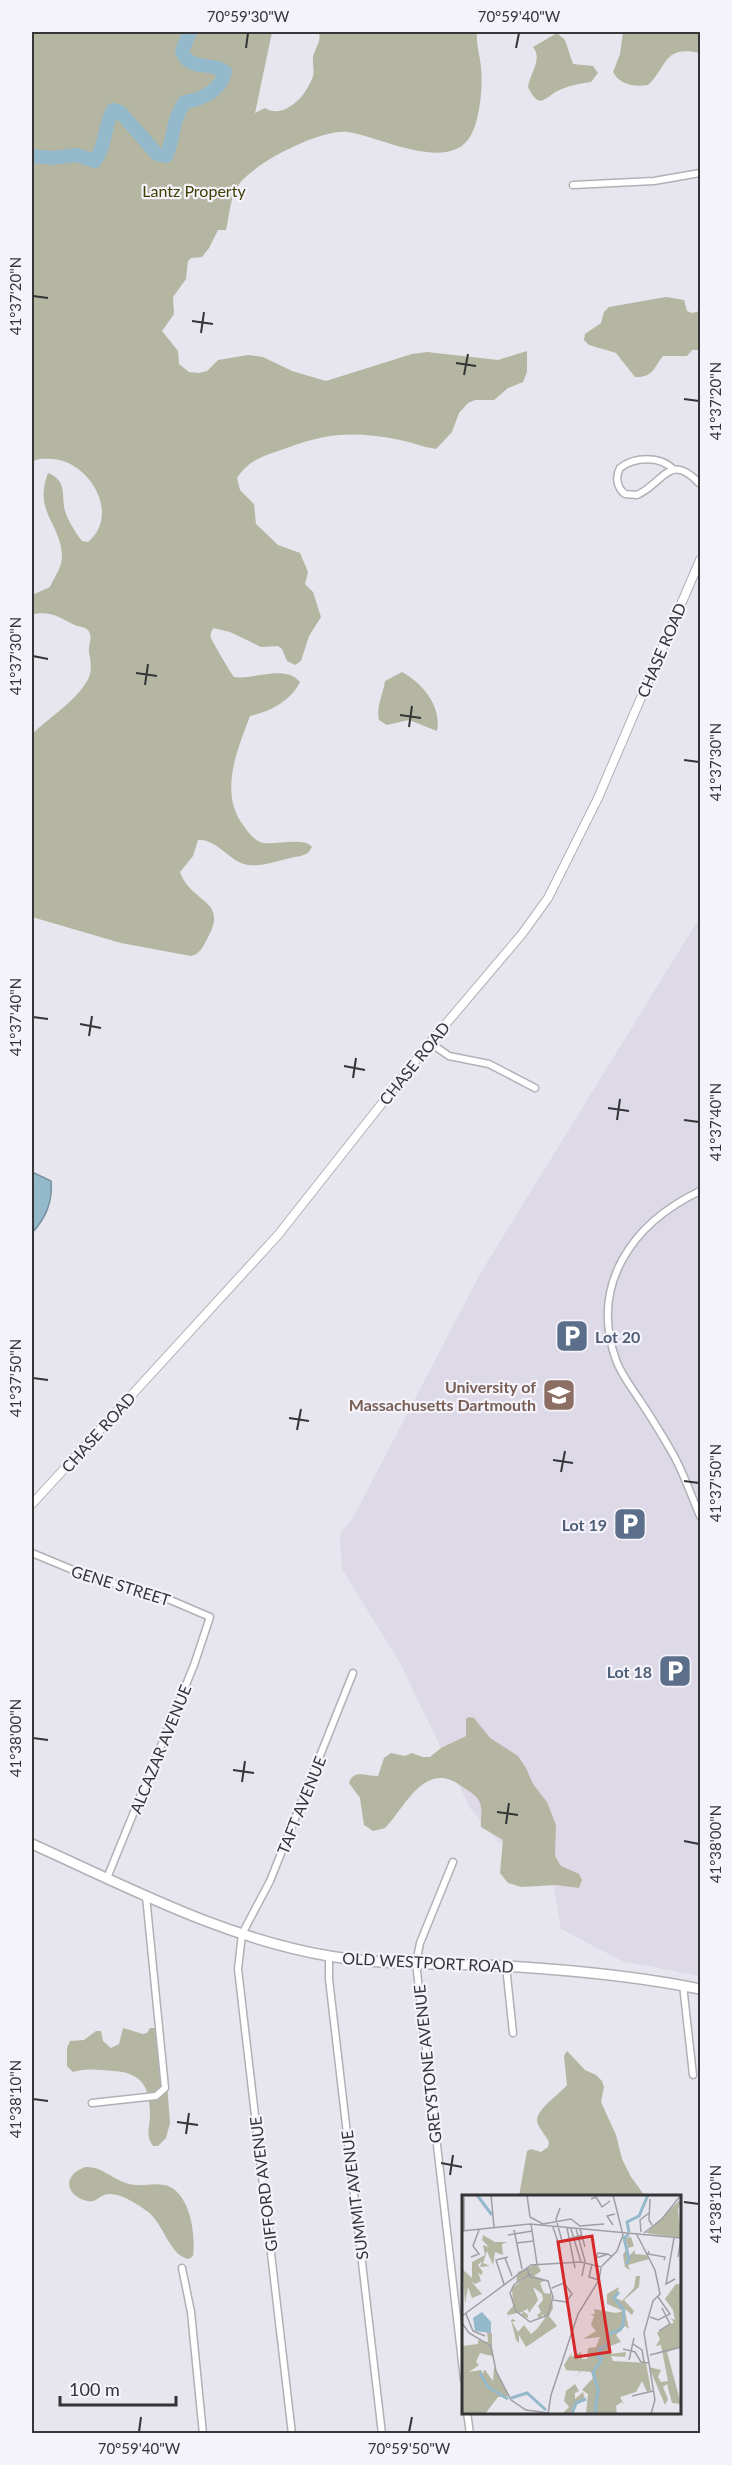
<svg xmlns="http://www.w3.org/2000/svg" width="732" height="2465" viewBox="0 0 732 2465" font-family="Lato,sans-serif">
  <style>
    .built { fill: #ddd9e7 }
    .green { fill: #b4b6a1 }
    .water { fill: #93b9cb; stroke: #77919f; stroke-width: 1.5 }
    .lines { fill: none; stroke-linecap: round; stroke-linejoin: round }
    .river { stroke: #93b9cb; stroke-width: 14 }
    .minor-casing { stroke: #b1b0b7; stroke-width: 9 }
    .tertiary-casing { stroke: #b1b0b7; stroke-width: 10 }
    .secondary-casing { stroke: #b1b0b7; stroke-width: 12 }
    .minor { stroke: #fff; stroke-width: 6 }
    .tertiary { stroke: #fff; stroke-width: 8 }
    .secondary { stroke: #fff; stroke-width: 9 }
    .ticks { fill: none; stroke: #353437; stroke-width: 2 }
    .labels { text-anchor: middle; dominant-baseline: central; stroke-width: 4.5; stroke-linejoin: round; paint-order: stroke }
    .park-label { font-size: 16px; fill: #3d4000; stroke: #f4f2fa }
    .street-label { font-size: 16px; fill: #353437; stroke: #f4f2fa }
    .service-label { font-size: 16px; font-weight: bold; fill: #4e5e75; stroke: #f4f2fa; text-anchor: end }
    .education-label { font-size: 16px; font-weight: bold; fill: #785e54; stroke: #f4f2fa; text-anchor: end }
    .inset-river { fill: none; stroke: #93b9cb; stroke-width: 3 }
    .inset-road { fill: none; stroke: #a09ea4; stroke-width: 1.5 }
    .view { fill: #d62828; fill-opacity: 0.15; stroke: #d62828; stroke-width: 3 }
    .inset-edge { fill: none; stroke: #353437; stroke-width: 3 }
    .neatline { fill: none; stroke: #353437; stroke-width: 2 }
    .ticks-label { font-size: 15px; text-anchor: middle; fill: #353437 }
  </style>
  <rect width="100%" height="100%" fill="#e7e5ed"/>
  <!-- built -->
  <path class="built" d="M700,917V1976L622,1961L561,1929L552,1877L499,1842L470,1808L400,1663L342,1569L340,1534L354,1516L480,1274Z"/>
  <!-- green -->
  <path class="green" d="M32,32H272L255,113L265,108C285,120 307,95 313,76C315,69 311,60 314,54C317,45 321,41 319,32H477C476,45 480,55 481,68C483,85 480,120 471,135C450,175 377,135 347,132C320,129 248,165 236,189C230,200 229,217 226,230H218L209,248L202,257L191,258L188,261L186,279L173,297L174,314L162,331L178,351L179,364L189,372L199,373L207,371L218,360L248,355L263,357L292,371L326,381L412,354L427,352L498,360L527,351V372L523,382L508,388L494,400H475L468,403L459,413L452,432L436,449C422,447 409,441 395,439C355,431 325,433 287,448C266,455 249,459 237,478L240,490L254,504L256,524L278,545L300,553L308,572L305,584L313,592L321,617L309,636L301,661L295,665L287,661L282,649L278,646L261,647L230,632L213,628C211,633 210,634 211,638C212,641 232,675 234,677C253,680 285,664 300,682C291,701 269,712 250,716C237,751 219,792 243,825C248,832 254,841 263,843C276,845 305,837 312,847L308,853L301,856C284,858 266,867 249,865C230,863 217,838 198,840L193,856L180,872C191,904 230,899 207,939C203,947 200,954 191,956L121,943L32,917V734C49,718 73,703 86,683C93,672 91,664 89,652C88,646 92,640 90,634C88,626 81,628 75,625C58,617 53,611 32,614V595L50,587C54,577 62,568 62,556C61,523 33,512 48,473C68,481 61,496 65,511C67,519 77,535 82,541L88,542C121,515 90,461 52,459C45,459 40,458 34,461L32,473Z
    M623,32H700V53C663,45 668,66 648,85C634,87 620,85 613,72L620,54Z
    M557,33L565,40L573,64L593,66L598,73L591,82C582,83 571,85 562,89C545,95 541,113 528,87C530,73 543,59 533,47Z
    M666,297L684,300L687,311L692,313L700,311V350H692L687,356H663C654,367 653,378 635,377L616,353L589,345L584,340L585,334L601,323L604,312L609,307Z
    M402,672C422,683 442,706 437,731L409,720L387,725L379,720C376,706 383,695 385,681Z
    M469,1717L474,1718L490,1738L518,1756L526,1768L533,1784L547,1802L556,1825L555,1856L561,1866L579,1874L582,1880L579,1888L556,1885L521,1887L508,1883L500,1873L503,1840L481,1827C480,1819 483,1811 480,1803C477,1795 467,1790 460,1785C424,1760 405,1808 385,1828L373,1831L364,1825L360,1798L349,1783C353,1769 366,1776 378,1776L384,1758L391,1753L405,1756L412,1753L423,1757H430L441,1748L466,1736V1719Z
    M123,2028L143,2034L147,2033L150,2028H155L162,2042L165,2057L170,2123L166,2138L158,2146H153C145,2135 150,2127 150,2115C150,2088 143,2073 114,2071C100,2070 87,2068 73,2072L67,2066V2048L70,2041L84,2040L96,2031H101L103,2041L111,2048L119,2044Z
    M567,2051L585,2070L596,2075L602,2081L604,2087L601,2102L616,2135L622,2159L631,2177L645,2196H519L527,2151L531,2149L541,2152L548,2147L549,2142C546,2136 538,2127 537,2121C537,2108 560,2094 567,2085L564,2056Z
    M85,2167C100,2166 109,2176 123,2182C140,2189 149,2182 164,2185C190,2190 196,2234 193,2256L189,2259C170,2257 163,2222 147,2211C137,2204 117,2190 104,2195C97,2198 95,2203 87,2201C65,2195 62,2176 85,2167Z"/>
  <!-- water -->
  <path class="water" d="M32,1172L51,1181C53,1202 46,1218 32,1233Z"/>
  <g class="lines">
    <!-- river -->
    <path class="river" d="M32,156L52,158L76,155L95,161C106,146 104,126 113,110L120,112L157,154L166,156C175,136 172,119 185,102C203,99 220,91 225,72C211,61 189,72 182,51L190,32"/>
    <!-- minor casing -->
    <g class="minor-casing">
      <path id="minor" d="M573,185L654,181L700,173
        M674,470C660,455 634,457 620,468C615,477 617,488 625,494L637,495C664,483 669,451 700,484
        M429,1042L449,1056L489,1064L535,1088
        M700,1191C633,1223 589,1284 616,1360C621,1374 631,1387 639,1399C651,1417 662,1435 673,1454C684,1474 691,1495 700,1516
        M32,1553L85,1575L168,1599L210,1617L194,1665L107,1878
        M453,1862L420,1943L416,1963L464,2379
        M329,1956V1979L382,2434
        M506,1966L513,2033
        M683,1985L693,2075
        M92,2103L156,2096L165,2088L146,1896
        M182,2268L191,2312L203,2434
        M467,2412L470,2434
        M292,2434L238,1969L242,1934L270,1881L353,1673"/>
    </g>
    <!-- tertiary casing -->
    <g class="tertiary-casing">
      <path id="tertiary" d="M32,1504L278,1235L428,1045L522,934L548,898L598,798L700,560"/>
    </g>
    <!-- secondary casing -->
    <g class="secondary-casing">
      <path id="secondary" d="M32,1844C128,1887 223,1938 329,1956C388,1966 447,1963 506,1966C571,1970 637,1976 700,1989"/>
    </g>
    <!-- minor -->
    <use href="#minor" class="minor"/>
    <!-- tertiary -->
    <use href="#tertiary" class="tertiary"/>
    <!-- secondary -->
    <use href="#secondary" class="secondary"/>
  </g>
  <!-- ticks -->
  <path class="ticks" d="M246,48L248,33M516,48L519,33M33,296L48,298M192,321L213,324M201,333L204,312M456,363L476,366M464,375L468,354M684,399L699,401M33,656L48,659M136,673L157,676M145,685L148,664M400,715L421,718M409,727L412,706M684,760L699,762M33,1017L48,1019M80,1024L101,1028M89,1036L92,1016M344,1066L365,1070M353,1078L356,1058M608,1108L629,1111M617,1120L620,1099M684,1120L699,1122M33,1378L48,1380M289,1418L309,1421M297,1430L301,1409M553,1460L573,1463M561,1472L565,1451M684,1481L699,1483M33,1738L48,1740M233,1770L254,1773M242,1782L245,1761M497,1812L518,1815M506,1824L509,1803M684,1841L699,1844M33,2099L48,2101M177,2122L198,2125M186,2134L189,2113M441,2163L462,2167M450,2175L453,2155M684,2202L699,2204M139,2432L141,2417M409,2432L412,2417"/>
  <!-- icons -->
  <defs>
    <g id="parking-square" transform="scale(1.725)"><rect x="-9" y="-9" width="18" height="18" rx="4" fill="#5c6f8a" stroke="#f4f2fa"/><path d="M-3.5-5.5H1a3.5 3.5 0 0 1 0 7H-1V5.5H-3.5ZM-1-3.4V-.6H.8a1.4 1.4 0 0 0 0-2.8Z" fill="#fff"/></g>
    <g id="university-square" transform="scale(1.725)"><rect x="-9" y="-9" width="18" height="18" rx="4" fill="#8d6e63" stroke="#f4f2fa"/><path d="M0-5L7-2L0 1L-7-2ZM-4 1L0 2.5L4 1V4Q0 6-4 4Z" fill="#fff"/></g>
  </defs>
  <g fill-rule="evenodd">
    <use href="#parking-square" x="572" y="1336"/>
    <use href="#university-square" x="559" y="1395"/>
    <use href="#parking-square" x="630" y="1524"/>
    <use href="#parking-square" x="675" y="1671"/>
  </g>
  <g class="labels">
    <!-- park labels -->
    <g class="park-label">
      <text x="194" y="190">Lantz Property</text>
    </g>
    <!-- street labels -->
    <g class="street-label">
      <text transform="translate(661 650) rotate(-67)">CHASE ROAD</text>
      <text transform="translate(414 1063) rotate(-51)">CHASE ROAD</text>
      <text transform="translate(98 1432) rotate(-48)">CHASE ROAD</text>
      <text transform="translate(121 1585) rotate(17)">GENE STREET</text>
      <text transform="translate(160 1749) rotate(-68)">ALCAZAR AVENUE</text>
      <text transform="translate(301 1805) rotate(-68)">TAFT AVENUE</text>
      <text transform="translate(428 1962) rotate(3)">OLD WESTPORT ROAD</text>
      <text transform="translate(427 2064) rotate(-96)">GREYSTONE AVENUE</text>
      <text transform="translate(263 2184) rotate(-97)">GIFFORD AVENUE</text>
      <text transform="translate(354 2195) rotate(-97)">SUMMIT AVENUE</text>
    </g>
    <!-- service labels -->
    <g class="service-label">
      <text x="595" y="1336" text-anchor="start">Lot 20</text>
      <text x="607" y="1524">Lot 19</text>
      <text x="652" y="1671">Lot 18</text>
    </g>
    <!-- education labels -->
    <g class="education-label">
      <text x="536" y="1386">University of<tspan x="536" dy="18">Massachusetts Dartmouth</tspan></text>
    </g>
  </g>
  <!-- overview -->
  <g transform="translate(462 2195)">
    <rect width="219" height="219" fill="#e7e5ed"/>
    <path d="M219,4L216,15L219,43L184,38ZM21,40L33,47H46L40,49L41,60L33,57L31,70L25,56L21,68L28,71L18,72L20,66L16,70L21,77L19,80L16,77L19,86L13,89L9,86L20,99L10,103L6,92L3,109L1,75L10,83V67L23,60L21,50L27,52L20,45ZM169,42L172,51L166,53L167,61L173,55V59L184,60L187,64L166,70L168,75L163,72L161,60L166,51L163,43ZM75,69L79,76L72,81L84,85L78,88L82,98L88,99V90L91,113L87,121L95,131L64,152L57,140V148L54,145L49,125L51,124L54,126L50,127L56,137L62,130L69,139L75,134L83,123L81,119L78,124L75,120L79,117L76,111L81,105L80,99L71,92L76,105L67,118L66,114L61,116L66,120V123L59,120L61,117L46,120L47,124L45,118L51,111L50,93L68,80L54,87L56,77ZM174,81H178L177,92L162,105L172,116L170,120L162,113L167,134L163,131L154,140L159,147L148,151L147,155L149,159L164,157L163,162L149,161L151,166L184,168L189,195L185,197L180,186L174,197L158,202L163,211L160,207L154,211L155,219H124L126,199L120,195L131,183L129,177L119,176L113,183L118,176L100,175H104L102,170L110,157L109,162L119,157L120,164H125L126,153L134,152L138,142L121,144L134,136L129,130L132,121L128,119H133L132,114L154,118L161,116L145,109V99L157,92L154,103L160,106L172,93ZM214,89H219V152L205,157L219,209L210,208L205,189L201,192L206,204L203,210L187,172L199,175L196,182L199,187L206,186L199,150L194,151L198,144L195,138L212,127L208,123L213,125L211,115L203,104ZM25,137L30,138V161L18,158L14,167L17,170L7,177L19,175L21,179L22,175H23L31,186L32,172L47,201L36,202L23,219H0V151L16,149V145L26,147ZM113,189L117,196L113,198V204L121,197L123,205L116,207L111,219H100L107,212L102,206L104,196Z" fill="#b4b6a1"/>
    <path d="M20,117L29,127V138L13,136L11,123Z" fill="#93b9cb"/>
    <path class="inset-river" d="M15,0L30,20M167,37L165,27L177,21L186,0M164,69L167,64L162,43L167,39M18,178L26,192L46,204M49,203L65,198L84,215M110,219L114,208L124,204M133,219L136,194L131,177L140,164L136,162L140,158L137,154L146,150V139L158,135L161,130L162,115L152,103L157,97"/>
    <path class="inset-road" d="M29,0L32,32M65,0L68,22M2,2V36M129,4L134,2L140,12L148,6M188,4L187,25L190,30M98,13L94,24L100,46M68,22L81,29L109,24L118,31L142,29M69,29L75,69M151,30L145,21L153,19M91,32L96,47L120,40M105,33L113,73M109,34L119,67M114,34L123,66L120,81M118,34L123,52M52,35L60,74M0,36L68,29L219,43M179,37L178,25L187,18M174,38L193,75L198,99L191,106L182,138L193,205L189,219M182,38L200,24L219,0M46,40L70,36M212,43L204,89L213,84M54,48L72,46M187,56L186,59L203,62L202,65M146,59L134,63L136,58L146,59L150,62M9,62L17,59L11,51L17,35M216,62L219,44M43,63L50,81M130,69L127,82L137,85M65,73L67,80L68,81V82H69L86,86L91,102L86,120L68,127L54,116L48,98L52,90L56,87L67,80H68L69,79M42,89L34,65L46,62M90,93L102,88L110,99L104,107L91,105M4,119L11,136L23,141M0,121L69,70L119,67L139,72L155,56L161,40L151,0M188,122L196,125L208,119L196,102M0,128L7,138L29,151L34,176L49,205L64,215L86,218M197,136L208,129L200,113M171,149L180,155L182,167M161,154L173,157L179,167L187,168M188,160L219,152M167,165L172,143M170,201L191,196M86,219L89,200L116,119L137,85L139,73"/>
    <path class="view" d="M130,41L148,157L114,162L96,47Z"/>
    <rect width="219" height="219" class="inset-edge"/>
  </g>
  <!-- border -->
  <rect width="732" height="2465" fill="none" stroke="#f4f2fa" stroke-width="66"/>
  <!-- scale -->
  <path d="M60 2396v9h116v-9" fill="none" stroke="#353437" stroke-width="3"/>
  <text x="69" y="2396" font-size="18" fill="#353437" stroke="#f4f2fa" stroke-width="4.5" paint-order="stroke">100 m</text>
  <rect x="33" y="33" width="666" height="2399" class="neatline"/>
  <g class="ticks-label">
    <text x="248" y="22">70°59'30"W</text>
    <text x="519" y="22">70°59'40"W</text>
    <text transform="translate(16 296) rotate(-90)" y="5">41°37'20"N</text>
    <text transform="translate(716 401) rotate(-90)" y="5">41°37'20"N</text>
    <text transform="translate(16 656) rotate(-90)" y="5">41°37'30"N</text>
    <text transform="translate(716 762) rotate(-90)" y="5">41°37'30"N</text>
    <text transform="translate(16 1017) rotate(-90)" y="5">41°37'40"N</text>
    <text transform="translate(716 1122) rotate(-90)" y="5">41°37'40"N</text>
    <text transform="translate(16 1378) rotate(-90)" y="5">41°37'50"N</text>
    <text transform="translate(716 1483) rotate(-90)" y="5">41°37'50"N</text>
    <text transform="translate(16 1738) rotate(-90)" y="5">41°38'00"N</text>
    <text transform="translate(716 1844) rotate(-90)" y="5">41°38'00"N</text>
    <text transform="translate(16 2099) rotate(-90)" y="5">41°38'10"N</text>
    <text transform="translate(716 2204) rotate(-90)" y="5">41°38'10"N</text>
    <text x="139" y="2454">70°59'40"W</text>
    <text x="409" y="2454">70°59'50"W</text>
  </g>
</svg>
